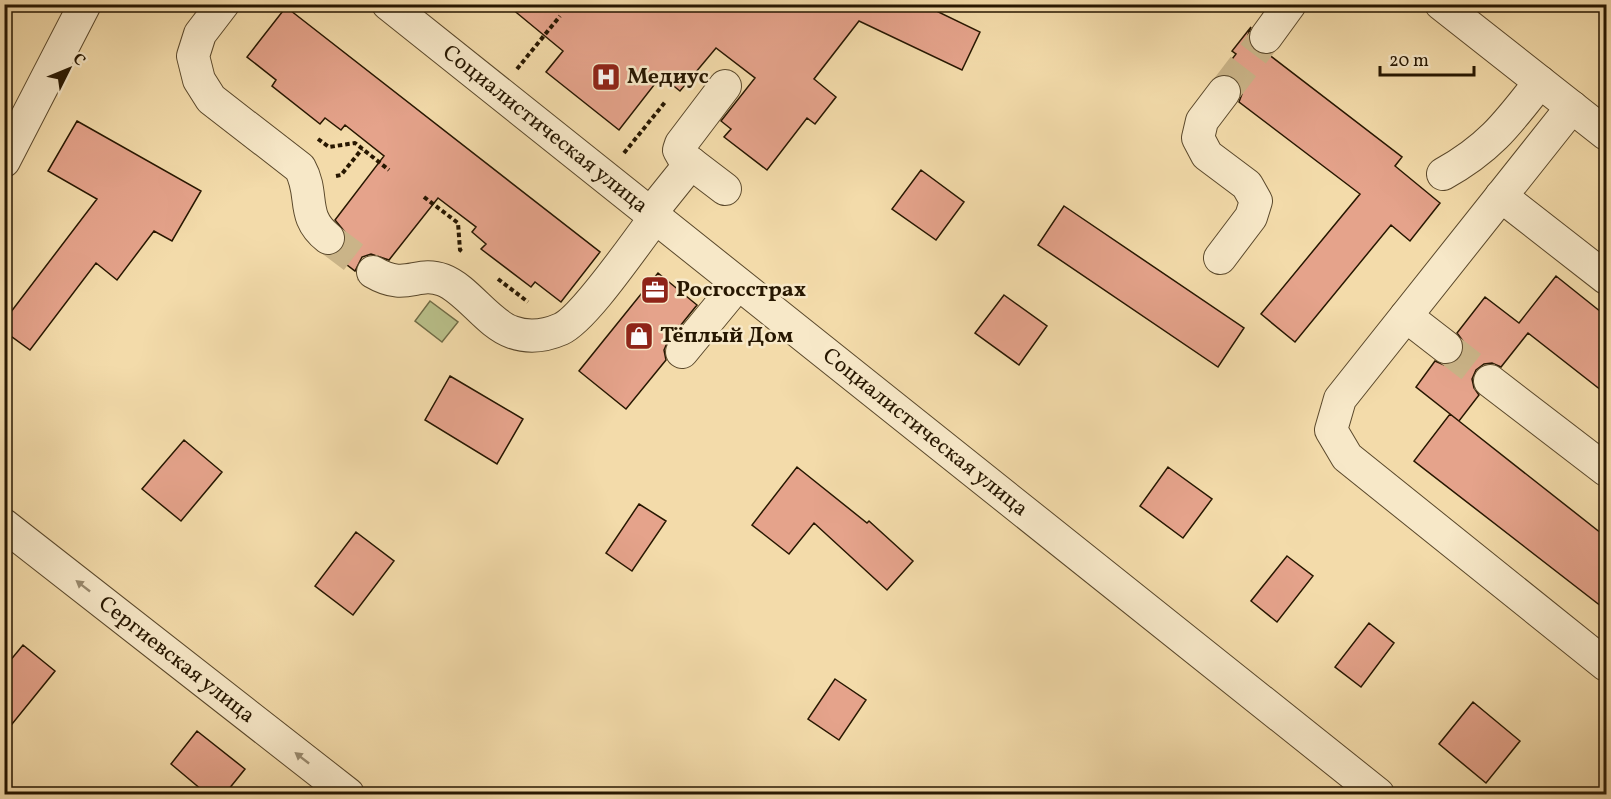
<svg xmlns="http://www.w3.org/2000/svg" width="1611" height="799" viewBox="0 0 1611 799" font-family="Vollkorn,serif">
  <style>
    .green { fill: #b9c08a; stroke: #706c46; stroke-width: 1.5 }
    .building { fill: #e5a38b; stroke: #271701; stroke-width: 1.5 }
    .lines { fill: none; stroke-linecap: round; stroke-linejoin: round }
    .minor-tunnel { stroke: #cab488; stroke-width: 32; stroke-dasharray: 32 16; stroke-linecap: butt }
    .minor-casing { stroke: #5a482b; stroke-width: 34 }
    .path { stroke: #271701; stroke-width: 4; stroke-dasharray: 4.5 3; stroke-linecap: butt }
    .minor { stroke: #f7e8c8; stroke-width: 32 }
    .oneway { fill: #998a6e }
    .labels { text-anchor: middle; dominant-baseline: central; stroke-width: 5; stroke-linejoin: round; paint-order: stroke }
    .poi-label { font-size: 22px; font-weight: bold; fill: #271701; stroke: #f7e8c8; text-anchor: start }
    .street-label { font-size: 22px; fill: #271701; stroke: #f7e8c8 }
  </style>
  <rect width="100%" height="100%" fill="#f3dbaa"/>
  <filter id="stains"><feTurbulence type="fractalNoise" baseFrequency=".00333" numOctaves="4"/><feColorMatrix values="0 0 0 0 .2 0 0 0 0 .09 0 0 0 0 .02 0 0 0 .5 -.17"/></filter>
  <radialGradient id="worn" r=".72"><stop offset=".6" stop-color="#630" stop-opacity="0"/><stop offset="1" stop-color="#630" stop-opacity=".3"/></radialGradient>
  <!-- green -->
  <path class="green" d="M430,301L458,322L442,342L415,321Z"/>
  <!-- building -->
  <path class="building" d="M506,4H922L980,32L962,70L859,21L814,79L836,97L815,124L807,118L767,170L724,137L731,129L721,121L755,78L716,48L680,91L661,76L619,130L546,72L563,51Z
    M286,7L600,252L561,302L535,282L531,287L481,249L486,244L472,232L476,227L438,198L389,260L371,254L362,257L355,271L334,255L341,250L346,242L345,232L335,220L384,156L345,125L341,130L325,118L320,124L272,86L276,80L247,57Z
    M1251,27L1248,35L1249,44L1255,51L1268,54L1402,157L1395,166L1440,203L1410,241L1391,225L1295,342L1261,314L1360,194L1239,102L1242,94L1240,85L1234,77L1220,75L1236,54L1232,51Z
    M77,121L201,191L172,241L154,231L117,280L96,263L30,350L4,331V321L97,199L48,171Z
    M921,170L964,202L936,240L892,209Z
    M1064,206L1244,328L1218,367L1038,245Z
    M658,273L697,305L668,341L664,350L666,360L626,409L579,371Z
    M1556,276L1606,316V394L1528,333L1501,367L1492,363L1484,364L1476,370L1472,379L1474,388L1479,395L1459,421L1416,387L1435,361L1444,365L1453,363L1460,358L1464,349L1463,341L1457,333L1485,297L1519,323Z
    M1004,295L1047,326L1019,365L975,333Z
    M450,376L523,419L497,464L425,420Z
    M1450,414L1606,537V610L1414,461Z
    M184,440L222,472L181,521L142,489Z
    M797,467L867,523L869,521L913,561L887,590L814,523L789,554L752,525Z
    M1168,467L1212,499L1183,538L1140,506Z
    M639,504L666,521L632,571L606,553Z
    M356,532L394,561L353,615L315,586Z
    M1287,556L1313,576L1277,622L1251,601Z
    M1369,623L1394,643L1361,687L1335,667Z
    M23,645L55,671L4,734V668Z
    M835,679L866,700L839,740L808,719Z
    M1473,702L1520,741L1486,783L1439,744Z
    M197,731L245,769L224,795H208L171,764Z"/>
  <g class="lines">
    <!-- minor-tunnel -->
    <path class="minor-tunnel" d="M1224,92L1266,37
      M328,238L373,272
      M1446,347L1490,381"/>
    <!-- minor casing -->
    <g class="minor-casing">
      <g id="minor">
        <path d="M223,4L200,34L193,56L199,80L211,99L300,168C315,195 300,216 328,238"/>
        <path id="s1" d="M388,4L1378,794"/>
        <path d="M1441,4L1606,134"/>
        <path d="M1266,37L1290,4"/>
        <path d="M725,86L681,144L679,150L683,157L725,189"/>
        <path d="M1572,107L1340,399L1331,430L1347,457L1606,665"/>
        <path d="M4,161L85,4"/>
        <path d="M1443,174C1490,148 1508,123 1540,82"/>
        <path d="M1501,196L1606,278"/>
        <path d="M650,214L691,163"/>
        <path d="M1220,258L1251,217L1256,201L1247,185L1207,155L1198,138L1202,121L1224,92"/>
        <path d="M373,272C407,292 416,270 443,280C467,289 488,324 512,332C528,338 545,336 561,329C585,318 636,242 655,218"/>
        <path d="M1406,316L1446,347"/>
        <path d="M682,352L738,284"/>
        <path d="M1490,381L1606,470"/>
        <path id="s2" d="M4,525L348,794"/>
      </g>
    </g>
    <!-- path -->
    <path class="path" d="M517,69L560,16
      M318,139L329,147L355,143L389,170
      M624,153L666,101
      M336,176L341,175L362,149
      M424,197L458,223L460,250L464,253
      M498,279L528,302"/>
    <!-- minor -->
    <use href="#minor" class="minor"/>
  </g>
  <!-- one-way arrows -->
  <defs><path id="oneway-solid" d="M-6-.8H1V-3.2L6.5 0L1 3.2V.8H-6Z" transform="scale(1.5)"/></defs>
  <g class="oneway">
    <use href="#oneway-solid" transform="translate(83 586) rotate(-142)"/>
    <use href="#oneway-solid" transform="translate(302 758) rotate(-142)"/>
  </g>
  <!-- icons -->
  <defs>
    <g id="hospital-square" transform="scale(1.5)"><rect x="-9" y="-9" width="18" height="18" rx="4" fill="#8f2418" stroke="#f7e8c8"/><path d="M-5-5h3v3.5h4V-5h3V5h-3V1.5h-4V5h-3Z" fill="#fff"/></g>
    <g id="office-square" transform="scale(1.5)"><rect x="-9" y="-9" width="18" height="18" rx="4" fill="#8f2418" stroke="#f7e8c8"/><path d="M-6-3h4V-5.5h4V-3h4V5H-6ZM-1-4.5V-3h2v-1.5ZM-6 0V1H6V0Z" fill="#fff"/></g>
    <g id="shop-square" transform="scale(1.5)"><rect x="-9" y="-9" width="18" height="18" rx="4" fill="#8f2418" stroke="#f7e8c8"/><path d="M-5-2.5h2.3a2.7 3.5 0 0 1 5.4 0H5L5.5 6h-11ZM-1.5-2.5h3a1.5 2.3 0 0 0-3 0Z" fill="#fff"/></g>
  </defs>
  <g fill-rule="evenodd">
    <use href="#hospital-square" x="606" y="77"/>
    <use href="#office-square" x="655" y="290"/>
    <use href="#shop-square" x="639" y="336"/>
  </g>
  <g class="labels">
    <!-- poi labels -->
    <g class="poi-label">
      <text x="627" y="77">Медиус</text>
      <text x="676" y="290">Росгосстрах</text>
      <text x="660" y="336">Тёплый Дом</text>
    </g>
    <!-- street labels -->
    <g class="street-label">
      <text stroke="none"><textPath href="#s1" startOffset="201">Социалистическая улица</textPath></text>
      <text stroke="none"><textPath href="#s1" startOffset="687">Социалистическая улица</textPath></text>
      <text stroke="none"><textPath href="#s2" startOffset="219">Сергиевская улица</textPath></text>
    </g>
  </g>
  <!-- margin -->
  <rect width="1611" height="799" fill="none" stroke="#f3dbaa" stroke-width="24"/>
  <rect x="6" y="6" width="1599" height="787" fill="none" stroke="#271701" stroke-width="3"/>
  <rect x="12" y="12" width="1587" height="775" fill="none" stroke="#271701" stroke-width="1.5"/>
  <!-- north arrow -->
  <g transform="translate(69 69) rotate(47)" stroke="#f7e8c8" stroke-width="4.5" paint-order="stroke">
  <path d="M0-4.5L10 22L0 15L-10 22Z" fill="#271701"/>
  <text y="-9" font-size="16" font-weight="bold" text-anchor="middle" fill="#271701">С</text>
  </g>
  <!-- scale -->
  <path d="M1380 66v9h94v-9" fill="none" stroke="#271701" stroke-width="3"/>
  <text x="1389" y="66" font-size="18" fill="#271701" stroke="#f7e8c8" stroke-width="4.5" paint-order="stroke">20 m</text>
  <rect width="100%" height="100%" filter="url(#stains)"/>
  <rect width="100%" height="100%" fill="url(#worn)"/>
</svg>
